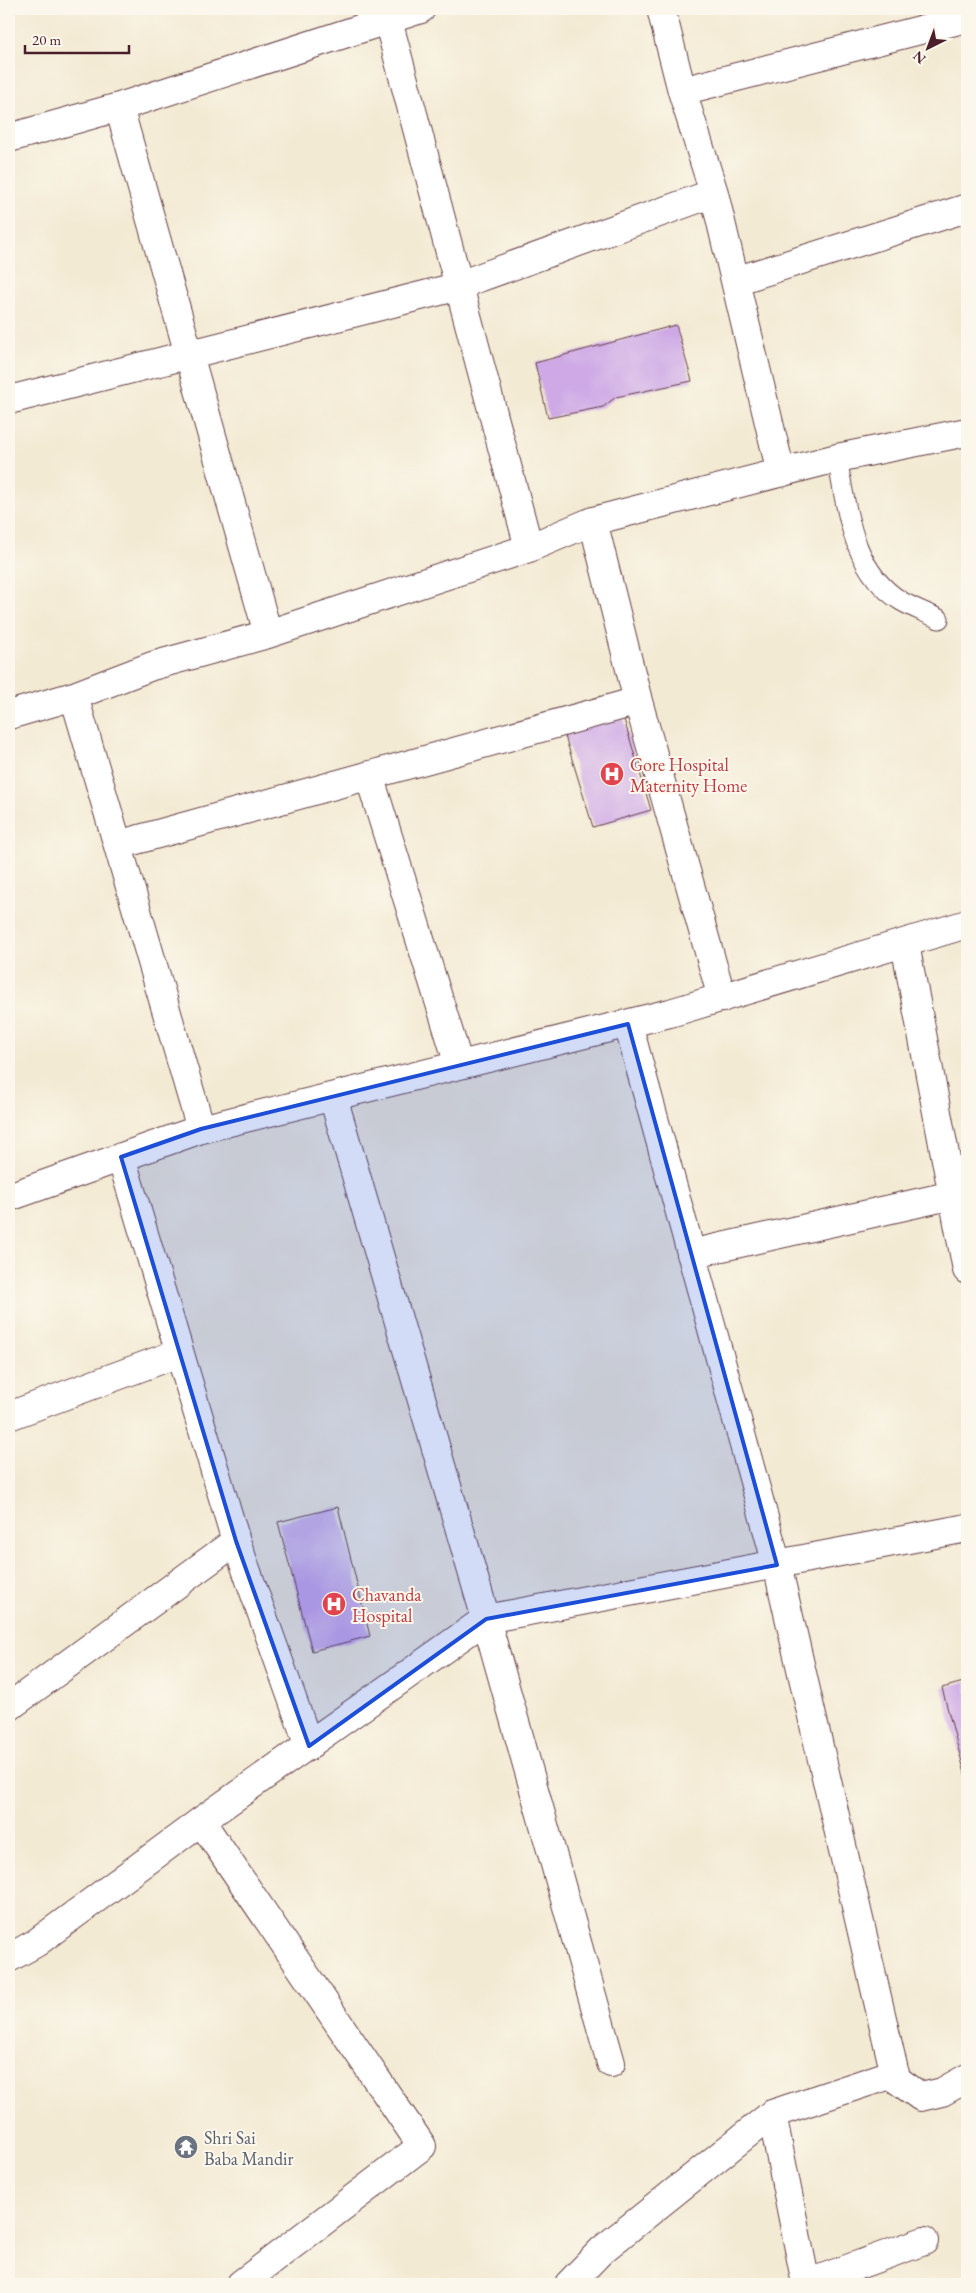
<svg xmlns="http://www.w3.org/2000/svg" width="976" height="2293" viewBox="0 0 976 2293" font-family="'EB Garamond',serif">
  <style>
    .building { fill: #cea9e6 }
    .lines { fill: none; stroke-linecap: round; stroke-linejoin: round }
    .lane-casing { stroke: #633d44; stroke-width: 21 }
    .street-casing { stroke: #633d44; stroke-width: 30 }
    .lane { stroke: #fff; stroke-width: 19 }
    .street { stroke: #fff; stroke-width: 28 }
    .marked { fill: #1d4ed8; fill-opacity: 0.2; stroke: #1d4ed8; stroke-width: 4; stroke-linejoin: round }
    .labels { text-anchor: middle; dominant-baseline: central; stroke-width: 4; stroke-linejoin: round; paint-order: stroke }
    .health-label { font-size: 18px; fill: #be3a42; stroke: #fbf7ec; text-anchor: start }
    .worship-label { font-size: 18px; fill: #5b616d; stroke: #fbf7ec; text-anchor: start }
  </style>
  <rect width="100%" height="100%" fill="#fbf7ec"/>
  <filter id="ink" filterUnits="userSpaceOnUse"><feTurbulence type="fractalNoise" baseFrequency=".02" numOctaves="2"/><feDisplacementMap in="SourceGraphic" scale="10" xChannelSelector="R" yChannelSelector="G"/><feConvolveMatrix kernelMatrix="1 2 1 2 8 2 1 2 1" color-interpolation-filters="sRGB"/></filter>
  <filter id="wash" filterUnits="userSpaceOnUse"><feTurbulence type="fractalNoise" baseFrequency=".0096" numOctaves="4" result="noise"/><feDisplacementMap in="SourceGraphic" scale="20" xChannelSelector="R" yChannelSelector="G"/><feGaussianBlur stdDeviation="1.12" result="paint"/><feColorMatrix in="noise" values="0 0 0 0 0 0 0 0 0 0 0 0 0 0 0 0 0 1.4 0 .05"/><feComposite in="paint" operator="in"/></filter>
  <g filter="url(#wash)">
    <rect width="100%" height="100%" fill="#f3ead3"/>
    <g id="blocks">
      <!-- building -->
      <path class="building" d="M676,325L692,381L616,397L603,407L548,418L535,363Z
        M623,716L651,810L593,827L564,733Z
        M338,1507L370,1636L312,1651L278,1522Z
        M967,1681V1781L942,1688Z"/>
    </g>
  </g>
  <g filter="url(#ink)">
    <use href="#blocks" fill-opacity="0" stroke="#633d44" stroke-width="1"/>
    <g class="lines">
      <!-- lane casing -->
      <g class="lane-casing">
        <path id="lane" d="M837,458C847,509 852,571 901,601C913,608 927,613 939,619"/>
      </g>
      <!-- street casing -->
      <g class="street-casing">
        <path id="street" d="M385,9L529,548
          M661,9L682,91L714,193L781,473
          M682,91L967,18
          M119,107L268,634
          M9,138L119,107L421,9
          M735,281L967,208
          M9,400L448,289L714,193
          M593,521L638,701L722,998
          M74,696L201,1129
          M9,715L74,696L152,666L268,634L529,548L593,521L837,458L967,432
          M369,775L459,1065
          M118,845L638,701
          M905,944L967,1270
          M628,1024L777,1565L896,2079L921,2097L942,2092L967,2078
          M333,1097L486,1619L611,2063
          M9,1197L201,1129L670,1013L967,924
          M691,1254L953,1195
          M9,1416L179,1353
          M236,1541L309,1746
          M9,1707L236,1541L121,1157
          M201,1821L422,2146L241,2284
          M9,1958L36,1943L201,1821L486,1619L967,1528
          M569,2284L602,2250L772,2114
          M806,2284L772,2114L895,2073
          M806,2284L924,2241"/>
      </g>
      <!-- lane -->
      <use href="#lane" class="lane"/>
      <!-- street -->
      <use href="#street" class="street"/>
    </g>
  </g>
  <!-- marked area -->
  <path class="marked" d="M628,1024L777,1565L486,1619L309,1746L236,1541L121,1157L201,1129Z"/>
  <!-- icons -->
  <defs>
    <g id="hospital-disc" transform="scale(1.25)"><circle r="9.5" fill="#e0444e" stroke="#fbf7ec"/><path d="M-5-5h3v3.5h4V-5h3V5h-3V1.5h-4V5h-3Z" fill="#fff"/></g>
    <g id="temple-disc" transform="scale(1.25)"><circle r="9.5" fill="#6b7280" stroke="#fbf7ec"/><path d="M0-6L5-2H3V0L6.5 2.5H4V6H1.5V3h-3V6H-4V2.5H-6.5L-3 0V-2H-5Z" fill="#fff"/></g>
  </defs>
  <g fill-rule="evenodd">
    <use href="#hospital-disc" x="612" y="774"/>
    <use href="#hospital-disc" x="334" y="1604"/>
    <use href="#temple-disc" x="186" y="2147"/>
  </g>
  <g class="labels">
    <!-- health labels -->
    <g class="health-label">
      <text x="630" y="764">Gore Hospital<tspan x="630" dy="21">Maternity Home</tspan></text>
      <text x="352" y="1594">Chavanda<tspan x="352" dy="21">Hospital</tspan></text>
    </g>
    <!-- worship labels -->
    <g class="worship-label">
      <text x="204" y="2137">Shri Sai<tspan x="204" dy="21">Baba Mandir</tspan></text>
    </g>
  </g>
  <!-- margin -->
  <rect width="976" height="2293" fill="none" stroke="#fbf7ec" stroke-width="30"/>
  <!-- north arrow -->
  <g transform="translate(928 48) rotate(222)" stroke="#fbf7ec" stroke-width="4" paint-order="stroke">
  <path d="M0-4L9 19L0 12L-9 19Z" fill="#4a1f2b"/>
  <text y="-8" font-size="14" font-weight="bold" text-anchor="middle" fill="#4a1f2b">N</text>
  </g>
  <!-- scale -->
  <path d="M25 45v8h104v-8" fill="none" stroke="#4a1f2b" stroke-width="2.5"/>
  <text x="32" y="45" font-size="15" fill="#4a1f2b" stroke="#fbf7ec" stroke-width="4" paint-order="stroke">20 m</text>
</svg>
